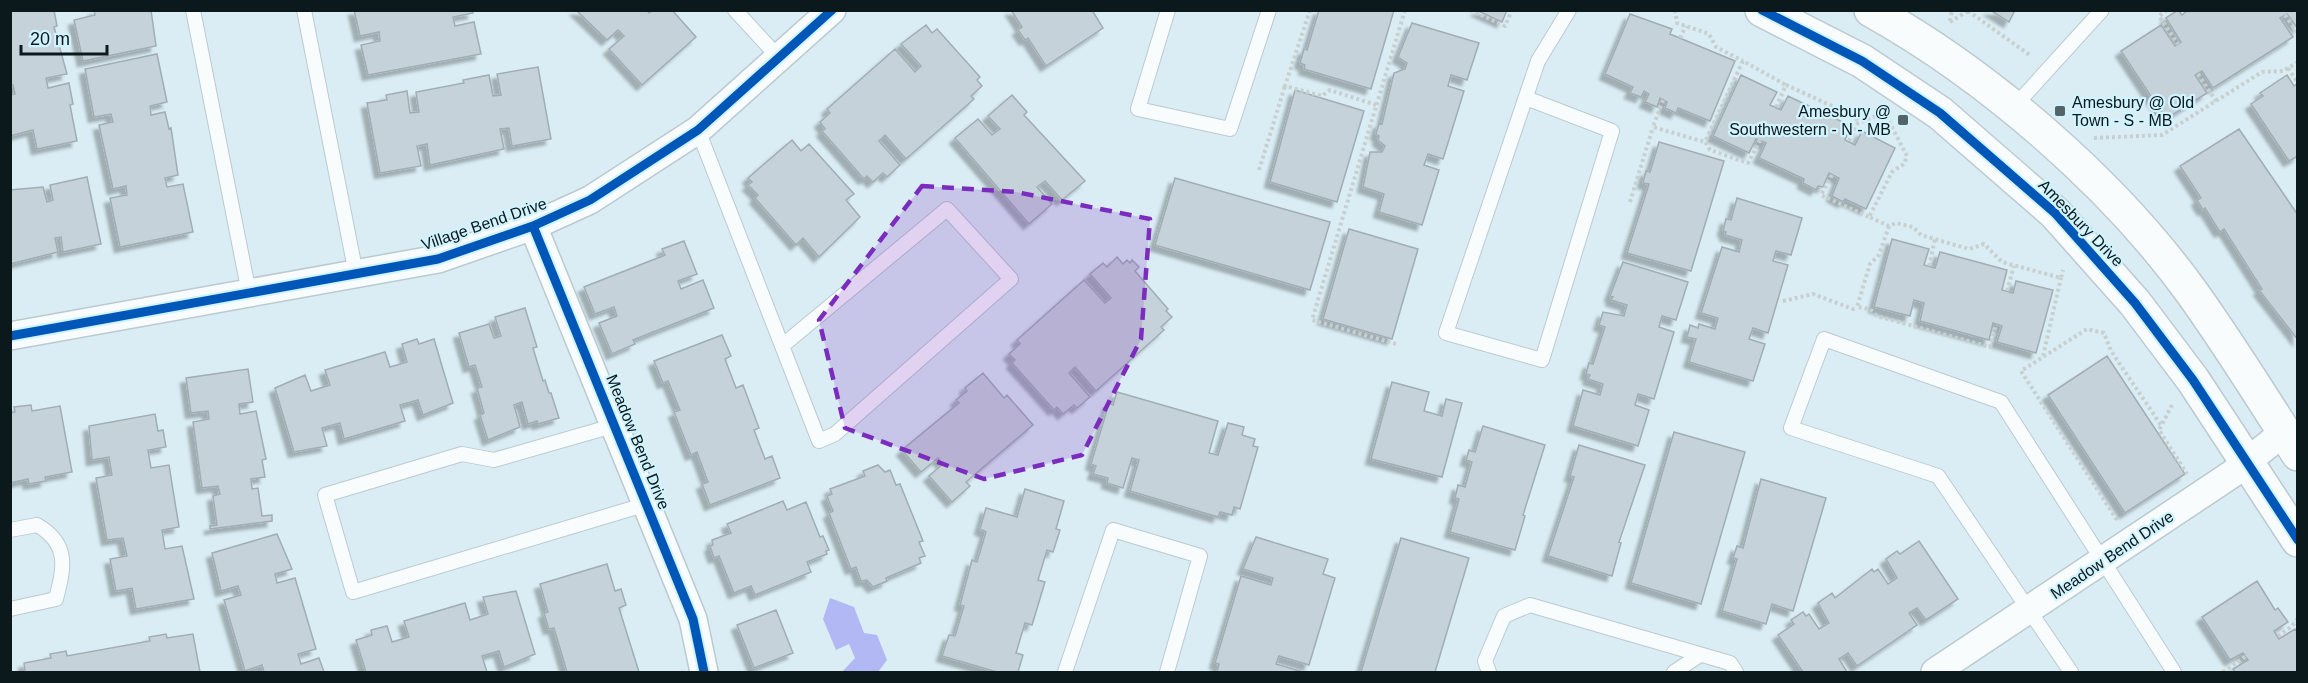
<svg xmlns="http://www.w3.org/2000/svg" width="2308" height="683" viewBox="0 0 2308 683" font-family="Arial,sans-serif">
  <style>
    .water { fill: #b2b8f4 }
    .building { fill: #c6d2d9; stroke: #a1adb4; stroke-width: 1.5; filter: url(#shadow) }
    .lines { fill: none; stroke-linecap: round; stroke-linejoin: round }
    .service-casing { stroke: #bbcad0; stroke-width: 16 }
    .minor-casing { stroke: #bbcad0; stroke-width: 30 }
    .tertiary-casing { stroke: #bbcad0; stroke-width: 36 }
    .path { stroke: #c8cfd0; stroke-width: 4; stroke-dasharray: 3 3; stroke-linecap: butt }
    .service { stroke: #f9fcfd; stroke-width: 14 }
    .minor { stroke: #f9fcfd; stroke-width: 27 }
    .tertiary { stroke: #f9fcfd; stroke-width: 33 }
    .cycleway-casing { stroke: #d0f3fe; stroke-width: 13 }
    .cycleway { stroke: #0057b8; stroke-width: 9 }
    .marked { fill: #7b2cbf; fill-opacity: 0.2; stroke: #7b2cbf; stroke-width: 4.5; stroke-dasharray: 12 8; stroke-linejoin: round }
    .poi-dot { fill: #536368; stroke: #d0f3fe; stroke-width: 2 }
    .labels { text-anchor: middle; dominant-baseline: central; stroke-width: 4.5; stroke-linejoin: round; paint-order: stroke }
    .poi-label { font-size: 16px; fill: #0b181c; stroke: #d0f3fe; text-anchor: start }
    .street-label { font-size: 16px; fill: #0b181c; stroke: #d0f3fe }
  </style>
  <defs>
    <filter id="shadow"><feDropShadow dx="-5.5" dy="5.5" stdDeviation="1.5" flood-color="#0004"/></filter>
  </defs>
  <rect width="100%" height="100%" fill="#daedf4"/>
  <!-- water -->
  <path class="water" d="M830,598L854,607L864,633L877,635L887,660L878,672H842L855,658L849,644L836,650L823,619Z"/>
  <!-- building -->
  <path class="building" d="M10,10H54L57,26L54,27L67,74L46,78L48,88L69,83L73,104L70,105L77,141L37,149L33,130L10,136V95L15,94L13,85H10Z
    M94,10H151L156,46L83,61L74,20L95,15Z
    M354,10H472L473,13L453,17L455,26L474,22L481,54L368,75L361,45L380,41L379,32L360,36Z
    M576,10H647L649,13L652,10H672L696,37L642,85L609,49L624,36L618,30L607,40Z
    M1011,10H1092L1103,28L1046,66L1028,38L1025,40L1018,30L1022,27Z
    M1319,10H1394L1371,89L1304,69L1305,65L1300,63L1304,49L1307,50Z
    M1476,10H1507L1502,22Z
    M1990,10H2015L2009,22Z
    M2178,10L2182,15L2188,10H2298V29L2287,14L2280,18L2293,37L2213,88L2202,71L2195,75L2207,93L2166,119L2121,51L2161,25L2175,46L2181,42L2166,18Z
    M1630,14L1672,29L1670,34L1735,61L1710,121L1678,108L1676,113L1665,108L1667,102L1660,98L1657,107L1645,102L1649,94L1644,91L1641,97L1630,93L1633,87L1605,74Z
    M1412,23L1479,43L1467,80L1451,75L1448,86L1464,91L1443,159L1428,154L1424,165L1439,170L1422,225L1379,212L1384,194L1363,187L1370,152H1382L1385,146L1378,140L1379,136L1376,134L1379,123L1382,124L1394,73L1405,69L1407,63L1398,57Z
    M926,25L932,33L937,29L980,77L977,80L982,86L971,96L974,99L906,159L885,135L879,141L900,165L887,177L883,173L873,182L867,176L864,179L822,131L825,129L820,122L830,113L827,109L895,49L915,72L921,66L901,44Z
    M157,54L167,102L150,106L151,115L165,112L169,129L171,128L178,175L165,178L167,187L183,184L193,232L120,247L110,198L127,195L126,186L113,189L99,125L113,122L111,114L94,117L85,69Z
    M538,67L551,139L512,146L509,128L500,129L504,149L430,165L427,144L417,146L421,166L380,173L367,103L387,100L386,95L407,91L410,113L419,112L416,92L464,83L463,80L489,75L493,96L501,95L497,74Z
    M1741,75L1777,92L1770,105L1781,110L1788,96L1851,126L1845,140L1855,145L1862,131L1895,148L1866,209L1845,199L1843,202L1832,196L1839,178L1829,173L1823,187L1818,186L1816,190L1803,183L1804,179L1759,158L1766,143L1756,139L1749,153L1713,136Z
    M2287,75L2294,86L2298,83V156L2289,161L2251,104L2263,96L2260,93Z
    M1295,90L1364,111L1337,202L1270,182Z
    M1012,95L1027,112L1024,115L1085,181L1062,200L1045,181L1037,187L1052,204L1029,224L955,138L978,119L992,135L1000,129L988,116Z
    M2239,129L2298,215V340L2259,290L2262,289L2224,229L2220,232L2205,208L2203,210L2197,200L2201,198L2180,166Z
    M792,140L801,151L809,144L854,194L846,200L860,217L819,257L803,238L796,245L755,198L758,195L748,185L752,182L748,178Z
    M1659,142L1724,161L1691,271L1627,253L1649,184L1643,183L1646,171L1650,172Z
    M87,177L101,244L63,252L61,237L55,238L58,252L10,264V190L43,187L47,202L53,200L50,185Z
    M1175,178L1330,222L1310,290L1155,245Z
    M1737,198L1802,218L1791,255L1776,251L1773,261L1788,265L1768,333L1753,328L1749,339L1765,344L1753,381L1689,362L1696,339L1687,337L1690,325L1698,328L1699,324L1715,329L1718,318L1701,313L1722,247L1739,252L1742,240L1725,235L1726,232L1723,231L1726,219L1731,220Z
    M1349,229L1418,249L1392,339L1323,319Z
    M1892,239L1929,249L1924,265L1935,268L1940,252L2007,270L2002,290L2013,293L2016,281L2053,290L2036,353L1997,342L2002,326L1993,323L1989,340L1920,321L1924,303L1914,300L1910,316L1874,307Z
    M684,241L697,274L678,281L681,289L703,280L714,308L633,340L635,344L612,354L599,323L617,316L614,307L595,314L584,287L665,255L662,249Z
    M1117,257L1123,264L1127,260L1130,263L1132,260L1139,267L1135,271L1168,309L1166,311L1172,317L1161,327L1164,330L1096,391L1075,367L1069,373L1090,397L1077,408L1074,405L1063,414L1057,407L1054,410L1012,363L1015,360L1009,354L1020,344L1017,340L1084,280L1105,303L1111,298L1090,274L1103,263L1107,267Z
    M1623,262L1688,282L1676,320L1662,316L1659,327L1674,332L1654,399L1638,394L1635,405L1649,410L1638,446L1573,426L1583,390L1600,395L1603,384L1588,379L1590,375L1586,374L1589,363L1593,364L1605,327L1599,325L1603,312L1624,316L1627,305L1611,300L1613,297L1610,296Z
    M525,308L537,347L533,348L543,381L545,380L549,393H551L559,418L538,424L537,421L528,424L522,402L514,405L520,427L488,440L480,415L484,413L477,388L482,387L475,365L469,367L459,333L489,324L494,338L501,336L495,317Z
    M722,335L731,356L725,359L736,388L743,385L759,428L754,430L765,459L772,456L780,478L710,505L702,484L708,482L697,452L691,455L674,412L680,410L668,381L663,383L654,361Z
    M417,339L419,344L434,339L453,403L423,415L418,400L400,405L405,421L344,439L340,423L322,428L327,446L294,452L275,388L305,375L311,391L330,385L325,370L385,352L390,367L407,362L402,344Z
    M2107,356L2185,474L2125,513L2048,395Z
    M248,369L253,402L239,404L240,414L256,411L266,459L262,460L265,477L251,479L252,489L258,488L262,516L272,515V521L210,529V526L217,525L213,496L220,494L218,486L202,488L193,422L209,419L208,411L191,413L186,378Z
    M983,373L1004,398L1007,395L1033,425L966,482L970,486L952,502L929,476L943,464L938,458L921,472L902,450L959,403L956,400L967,391L965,388Z
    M1392,382L1429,392L1424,411L1442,416L1446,399L1462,403L1442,477L1371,459Z
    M1117,392L1218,421L1209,453L1218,455L1228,423L1244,427L1242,435L1255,439L1253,446L1258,447L1240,509L1234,507L1232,515L1220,512L1218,517L1130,491L1139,460L1132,458L1123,488L1107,483L1108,478L1093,474L1096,466L1091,464L1109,403L1113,405Z
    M31,405L32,411L60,406L72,472L45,477L46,481L29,484L28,479L10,483V413L15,412L14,407Z
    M155,414L158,431L163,430L166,447L148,450L151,468L169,465L179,527L162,530L165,549L182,546L194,599L136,609L132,588L116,591L110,559L127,556L123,538L107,540L96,478L112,475L109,457L92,460L89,426Z
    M1483,426L1545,445L1523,515L1525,516L1515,550L1450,532L1459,499L1455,498L1458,485L1465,487L1472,462L1466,460L1469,450L1475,452Z
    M1674,432L1745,452L1701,604L1631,583Z
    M1579,445L1645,465L1619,542L1621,543L1612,576L1548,556L1574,477L1570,476Z
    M878,465L885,472L890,470L896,485L900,484L923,541L919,542L925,556L919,558L921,563L886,578L887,581L873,587L867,580L861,581L856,567L851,569L829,513L833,511L827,496L832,494L830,489L865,476L863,471Z
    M1761,479L1826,498L1793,611L1772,604L1766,624L1722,611L1737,559L1733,558L1737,546L1743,548Z
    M1025,489L1064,501L1056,529L1060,530L1053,552L1047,550L1038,580L1045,582L1032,625L1025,623L1016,653L1023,655L1018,672H997L942,656L949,635L955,636L964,606L960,605L972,560L977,562L986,532L980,529L986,508L1017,517Z
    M783,501L787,510L806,502L820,537L823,536L829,550L826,551L827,554L807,562L811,572L755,595L751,586L734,593L719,556L714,558L710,546L713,545L712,540L731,533L727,524Z
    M277,534L292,569L275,574L277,583L295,578L316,649L298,654L301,664L319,658L324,672H264L262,665L245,671L224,600L241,595L238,586L221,591L212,553Z
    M1256,537L1328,559L1323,574L1335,578L1309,665L1279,656L1276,664L1303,672H1217L1219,664L1215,663L1241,576L1271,585L1273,578L1243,569Z
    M1401,538L1469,558L1435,672H1361Z
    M1919,541L1958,599L1926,620L1917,608L1909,613L1917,625L1857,666L1848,653L1839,659L1847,672H1803L1778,635L1794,624L1791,620L1803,612L1806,616L1809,614L1819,629L1829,623L1818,603L1832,593L1835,598L1872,569L1874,572L1878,569L1888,584L1897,578L1886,559L1897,551L1900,554Z
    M607,564L615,591L621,589L626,605L619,608L639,672H567L554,628L549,629L544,613L548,612L540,584Z
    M2257,581L2275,610L2278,608L2288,622L2274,631L2279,639L2295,629L2298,633V672H2235L2233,669L2248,660L2243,653L2230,660L2202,617Z
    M516,591L535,654L504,667L499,651L482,656L487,672H366L356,640L372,635L371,630L387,626L392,642L409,637L404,621L465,603L470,620L488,614L483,597Z
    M776,610L793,653L754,668L737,625Z
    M166,634L167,638L193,634L200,672H25L24,663L51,658L50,654L66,651L67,656L150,641L149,637Z"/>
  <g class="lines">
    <!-- service casing -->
    <g class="service-casing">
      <path id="service" d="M193,10L249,293
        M304,10L356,274
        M735,10L779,58
        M1168,10L1138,109L1230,129L1269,10
        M1526,98L1612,131L1542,360L1446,333L1538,61L1569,10
        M2012,109L2102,10
        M698,130L819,441L835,434L1011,279L947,209L782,346
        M616,425L494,460L462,454L325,495L353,592L647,504
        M10,530L37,525C70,544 64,568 56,599L10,609
        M1065,672L1113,530L1200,556L1167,672
        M1489,672L1485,661L1504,616L1530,605L1730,663L1736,672
        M1674,672L1700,655
        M2071,672L1938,476L1791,428L1824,339L2001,402L2174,672"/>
    </g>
    <!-- minor casing -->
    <g class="minor-casing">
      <path id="minor" d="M533,226L693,619L704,672
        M10,336L438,259L533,226L590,200L698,130L832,10
        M1935,672L2232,474L2284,432"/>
    </g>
    <!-- tertiary casing -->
    <g class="tertiary-casing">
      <path id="tertiary" d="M1762,10L1862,61L1940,113L2055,213L2135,303L2193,380L2298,540
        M1871,10C1989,76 2114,184 2193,294C2230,346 2264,400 2298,454"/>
    </g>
    <!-- path -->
    <path class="path" d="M1310,10L1285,86L1322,96L1330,90L1376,105
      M1470,10L1505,26L1512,10
      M1675,10L1677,23L1709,34L1716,47L1743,61
      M2167,10L2159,16L2178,44
      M1968,11L2031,56
      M2285,15L2298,34
      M1950,21L1952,10
      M1950,22L1969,10
      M1680,38L1686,26
      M2288,68L2298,83
      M2198,74L2216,101
      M1663,100L1653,127L1705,142
      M1776,107L1786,85L1856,117L1858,123
      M1886,116L1907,156L1904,164L1892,172L1869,217L1889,226L1896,223L1913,227L1921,235L1969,249L1984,244L2002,262L2061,278L2063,270
      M2094,138L2162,135L2262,72L2283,71L2298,62
      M1760,140L1748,163L1710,150L1705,142L1743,61L1786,85
      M1849,141L1858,123L1883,113
      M1259,170L1285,86
      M1832,175L1821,195L1869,217
      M1630,202L1653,127
      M1889,226L1879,255L1870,264L1857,307L1870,309L1877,316L1990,347L1996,324
      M1929,266L1935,239
      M2007,291L2014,266
      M1783,301L1813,294L1853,309L1857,307
      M1396,344L1312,320L1405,10
      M2043,356L2061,278
      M2172,405L2159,430L2187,474
      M2117,520L2021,371L2087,329L2104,333L2111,351L2161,425
      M2278,636L2292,626L2298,618
      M2223,672L2246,656"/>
    <!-- service -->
    <use href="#service" class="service"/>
    <!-- minor -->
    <use href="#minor" class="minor"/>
    <!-- tertiary -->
    <use href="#tertiary" class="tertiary"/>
    <!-- cycleway casing -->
    <g class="cycleway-casing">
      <path id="cycleway" d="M1762,10L1862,61L1940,113L2055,213L2135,303L2193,380L2298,540
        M533,226L693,619L704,672
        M10,336L438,259L533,226L590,200L698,130L832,10"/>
    </g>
    <!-- cycleway -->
    <use href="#cycleway" class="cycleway"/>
  </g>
  <!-- marked area -->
  <path class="marked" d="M922,186L1016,192L1150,219L1141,339L1082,455L984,479L845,428L819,320Z"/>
  <!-- markers -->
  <g class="poi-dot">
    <rect x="2054" y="105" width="12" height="12" rx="3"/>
    <rect x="1897" y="114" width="12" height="12" rx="3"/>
  </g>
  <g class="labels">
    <!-- poi labels -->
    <g class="poi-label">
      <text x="2072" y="102">Amesbury @ Old<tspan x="2072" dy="18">Town - S - MB</tspan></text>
      <text x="1891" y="111" text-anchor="end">Amesbury @<tspan x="1891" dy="18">Southwestern - N - MB</tspan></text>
    </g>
    <!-- street labels -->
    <g class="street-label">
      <text transform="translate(2081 223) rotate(46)">Amesbury Drive</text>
      <text transform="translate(484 224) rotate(-19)">Village Bend Drive</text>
      <text transform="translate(638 442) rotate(68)">Meadow Bend Drive</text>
      <text transform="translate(2112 555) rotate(-34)">Meadow Bend Drive</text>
    </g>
  </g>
  <!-- border -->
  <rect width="2308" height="683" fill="none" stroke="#0b181c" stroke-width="24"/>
  <!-- scale -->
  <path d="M21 45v9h86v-9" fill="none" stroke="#0b181c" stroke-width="3"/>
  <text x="30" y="45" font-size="18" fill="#0b181c" stroke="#d0f3fe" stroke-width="4.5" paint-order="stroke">20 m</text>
</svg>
